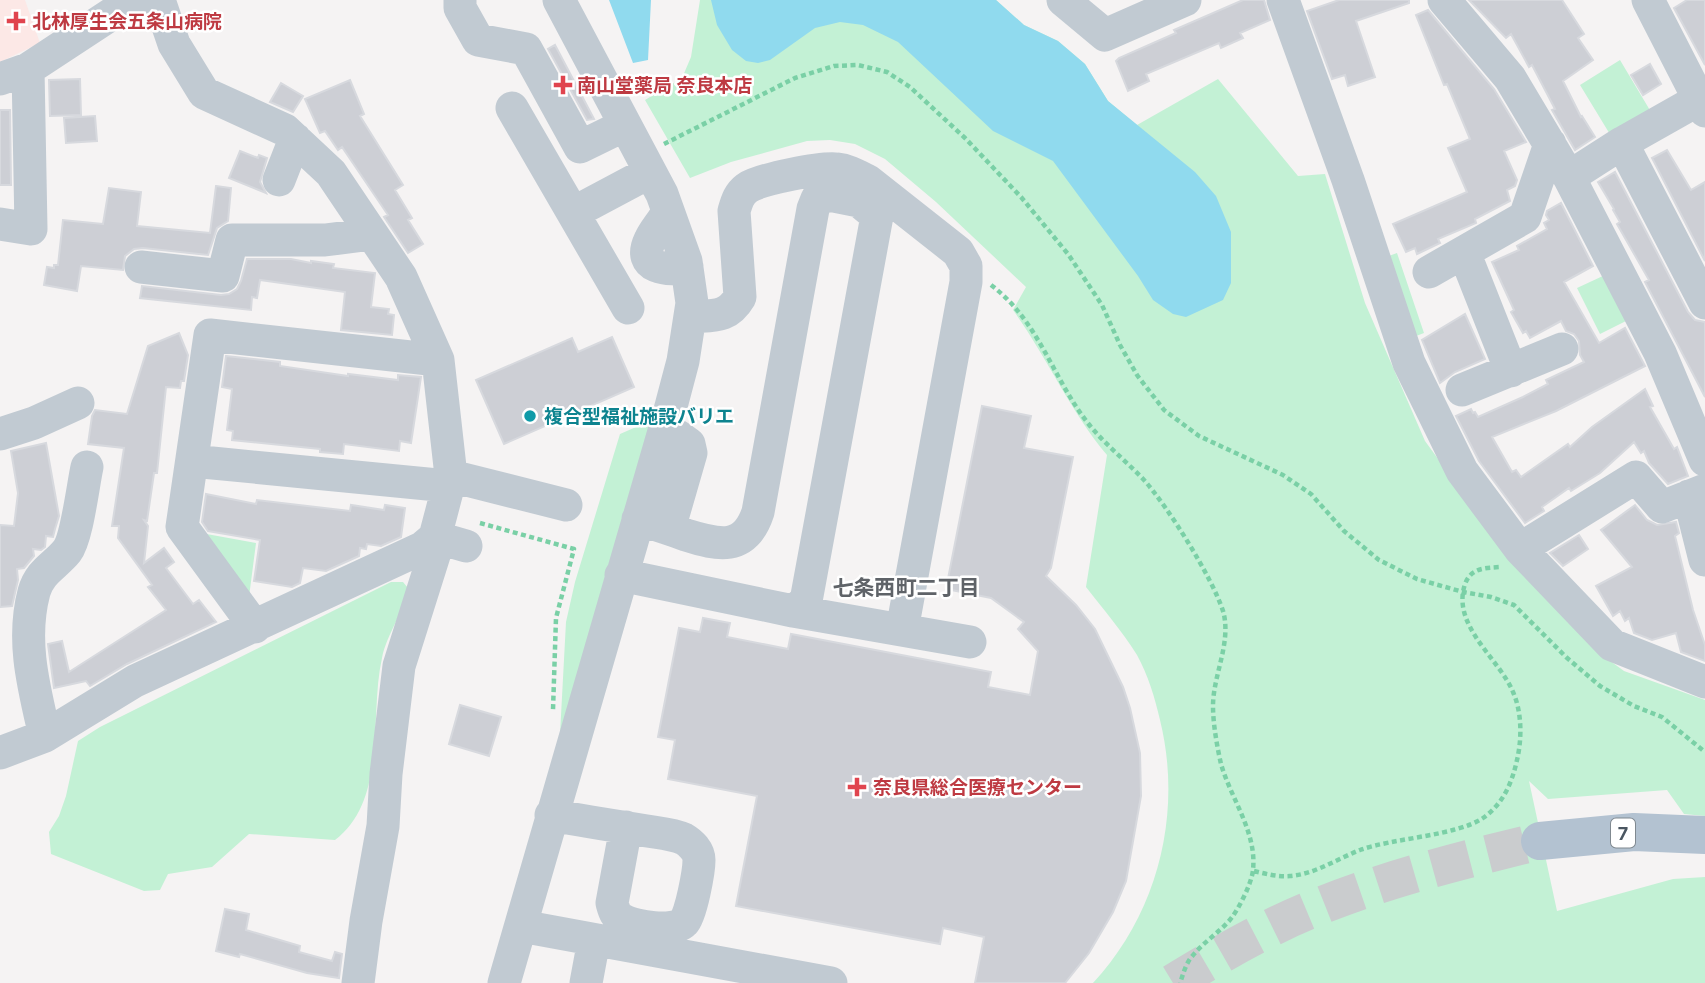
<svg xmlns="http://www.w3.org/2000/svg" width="1705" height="983" viewBox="0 0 1705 983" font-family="Inter,'Noto Sans JP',sans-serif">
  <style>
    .medical { fill: #fce8e6 }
    .green { fill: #c3f1d5 }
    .water { fill: #90daee }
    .building { fill: #cdcfd5; stroke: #d7d9de; stroke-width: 2 }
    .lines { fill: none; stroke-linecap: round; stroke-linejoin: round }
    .major-tunnel { stroke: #caccce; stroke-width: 38; stroke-dasharray: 38 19; stroke-linecap: butt }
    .path { stroke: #7ad0a6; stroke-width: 4.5; stroke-dasharray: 5 3.5; stroke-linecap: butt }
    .minor { stroke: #c1cad2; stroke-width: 33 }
    .major { stroke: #b3c2d1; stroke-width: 38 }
    .health-dot { fill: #e0444e; stroke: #fff; stroke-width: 2.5 }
    .culture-dot { fill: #0f9aa8; stroke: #fff; stroke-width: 2.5 }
    .labels { text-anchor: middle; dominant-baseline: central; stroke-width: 5; stroke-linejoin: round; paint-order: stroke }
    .shield { fill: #fff; stroke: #808990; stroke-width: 2 }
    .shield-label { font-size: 18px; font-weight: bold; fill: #4a5661 }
    .health-label { font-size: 19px; font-weight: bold; fill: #be3a42; stroke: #fff; text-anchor: start }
    .culture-label { font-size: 19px; font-weight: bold; fill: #0d838f; stroke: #fff; text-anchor: start }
    .neighbourhood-label { font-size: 21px; font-weight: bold; fill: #5f6368; stroke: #fff }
  </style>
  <rect width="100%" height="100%" fill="#f5f3f3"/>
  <!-- medical -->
  <path class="medical" d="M0,0H25L40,43L0,62Z"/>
  <!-- green -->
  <path class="green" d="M700,0H996L1024,25L1058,41L1085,64L1108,101L1137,125L1218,79L1298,176L1325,174L1365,303L1425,441L1503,548L1602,655L1624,671L1705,700V816L1684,814L1667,790L1548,799L1529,781L1557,911L1673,879L1705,877V983H1093C1158,913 1183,813 1160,720C1155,698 1148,675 1137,655C1122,631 1103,609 1086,587L1107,455C1070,411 1047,357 1013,310L1026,287L936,202L885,159L855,144L830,140L807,141L731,162L690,178L645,100L682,78L691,57Z
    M1620,60L1651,112L1611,136L1580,85Z
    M1397,253L1424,333L1403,341L1375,261Z
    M1605,275L1626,321L1600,334L1577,288Z
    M659,417L559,753L566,622L575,582L620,434Z
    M201,533L256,543L249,597Z
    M391,582H403L408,588C404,613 387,633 382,658C369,715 388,800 335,840L249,834L212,867L168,874L160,890L144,891L51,854L49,832L59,816L66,796L78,741L100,727Z"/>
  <!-- water -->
  <path class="water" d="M609,0H651L648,60L633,63Z
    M711,0H996L1024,25L1058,41L1085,64L1108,101L1195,172L1216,196L1231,232V283L1223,300L1186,317L1173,314L1153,300L1138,276L1053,161L993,131L898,42L863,25L840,22L815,28L770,60L758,63L746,61L732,50L717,25Z"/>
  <!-- building -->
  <path class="building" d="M1243,0H1264L1270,20L1240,33L1243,38L1221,48L1219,43L1146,74L1149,81L1128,91L1116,61L1119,58L1176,33L1174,30Z
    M1339,0H1409V3L1356,21L1375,77L1348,86L1345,75L1332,79L1307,11Z
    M1469,0H1562L1584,34L1578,38L1593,60L1563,81L1581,117L1582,116L1595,137L1575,150L1552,110L1555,109L1532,65L1529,67L1511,34L1506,38Z
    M1687,0H1705V65L1674,8Z
    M1428,10L1494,89L1526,142L1504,151L1517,180L1515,186L1507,190L1510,201L1475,219L1476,223L1438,239L1440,243L1417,254L1415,248L1406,252L1393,224L1467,192L1448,148L1470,139L1447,84L1444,85L1416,15Z
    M555,45L594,119L587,120L548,49Z
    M1650,64L1661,84L1643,95L1631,75Z
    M80,79L81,115L50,116L49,80Z
    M350,80L364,114L360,116L403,185L395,190L412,218L408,220L423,244L408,253L384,217L388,215L342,147L338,150L325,131L320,133L305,99Z
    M281,83L303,96L293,112L270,102Z
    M0,110H10L11,185H0Z
    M95,116L97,141L66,143L64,118Z
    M1667,150L1691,190L1705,182V261L1652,158Z
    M240,151L258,158L259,155L267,158L260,182L266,193L229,178Z
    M1615,172L1688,312L1695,320L1705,322V397L1645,282L1649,280L1617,224L1620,222L1613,210L1614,209L1598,182Z
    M216,186L231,188L228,221L217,228L208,255L143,248L134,249L125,256L123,270L81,266L77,291L44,285L47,267L54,268V265H58L63,220L103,224L109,188L141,192L137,226L210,233Z
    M1561,203L1593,266L1564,282L1599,343L1625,328L1645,366L1556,411L1492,437L1512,472L1516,470L1521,477L1568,444L1570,447L1592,427L1645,389L1653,406L1650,407L1674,449L1677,447L1688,476L1668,484L1649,463L1644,451L1641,453L1634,442L1600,473L1571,491L1569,488L1542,507L1544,511L1525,523L1479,461L1456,416L1471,409L1473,413L1475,412L1478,417L1523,397L1548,384L1546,380L1584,362L1580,355L1579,341L1574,334L1566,331L1561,321L1530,338L1526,331L1523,333L1511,312L1514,310L1492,262L1519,250L1517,246L1547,229L1544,223L1549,220L1546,215L1547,211Z
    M247,259H291L311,263V261L334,264L333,268L375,273L371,307L389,309L388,314L394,315L392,335L341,330L345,292L260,280L257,298L252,297L251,310L140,298L142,286L221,295L229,294L237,289L241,281Z
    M1465,314L1485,359L1455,372L1440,383L1422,340Z
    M179,333L188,355L184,381H181L180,388L166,387L157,473H154L147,521L144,520L148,526L144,563L164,548L174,562L166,568L193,604L199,600L216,622L127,664L90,686L86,681L54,688L48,644L62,641L69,672L166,610L148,587L152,585L118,538L119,526H112L124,448L88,444L92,416L95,410L127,414L148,346Z
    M612,337L634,387L504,444L476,380L572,338L578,352Z
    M226,356L280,362V366L348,376V374L398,380V375L421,377L411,443L400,441L399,451L344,444L343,454L320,452V449L232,440L233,431L227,430L232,389L222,387Z
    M982,406L1031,416L1024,448L1073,457L1051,568L1046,576L1076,605L1095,629L1123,687L1130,708L1140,753L1141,796L1126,881L1113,912L1089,953L1065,983H975L984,937L943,928L940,944L736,906L757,796L668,779L675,740L658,737L679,628L700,632L703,618L730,623L727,637L788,649L791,634L991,672L988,687L1030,695L1038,651L1018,629L1024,622L991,598L946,589Z
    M46,443L59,516L55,529L53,537L46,536L45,547L41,550L33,549L34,556L24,568L17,569L18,580L12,606L0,607V525L14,526L18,493L11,451Z
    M206,494L256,504L257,500L350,511L351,505L384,510L385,505L405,508L401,537L381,546L367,544L366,549L360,548L359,556L326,571L303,568L300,583L292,587L254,581L260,540L208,531L202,522Z
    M1635,505L1647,520L1657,525L1676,522L1679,533L1675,536L1693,610L1705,645V661L1681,652L1676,633L1652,640L1634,633L1629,618L1625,621L1620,611L1613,616L1596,586L1632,567L1601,530Z
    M1579,535L1588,549L1563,566L1550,553Z
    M460,705L501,717L489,756L449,744Z
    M225,909L249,914L246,930L300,946L299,952L332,961L335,952L342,954L339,978L307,973L240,954L239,957L216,951Z"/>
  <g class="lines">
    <!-- major-tunnel -->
    <path class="major-tunnel" d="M1173,983C1219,955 1265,928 1315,908C1388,878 1464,860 1540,841"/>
    <!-- path -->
    <path class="path" d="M664,144L795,78L834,66L858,65L887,72L910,87L965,138L1021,197L1068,254L1102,305L1120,345L1137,375L1164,410L1199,436L1283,475L1311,494L1344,531L1379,560L1417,579L1463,592L1491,597L1514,605L1566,657L1600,686L1634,706L1662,717L1705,752
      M991,285C1041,323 1053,381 1091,427C1107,446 1127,462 1144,480C1168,507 1212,577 1223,611C1232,642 1213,675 1213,706C1213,724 1217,746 1221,764C1231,799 1257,832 1253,870C1252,883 1237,913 1228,922C1216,935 1201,944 1190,959C1185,966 1183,975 1180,983
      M480,523L574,549L556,618L553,710
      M1254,871C1266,874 1278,877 1290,876C1315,874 1337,859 1360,850C1393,838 1456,836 1483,818C1503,804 1512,783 1517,760C1522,739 1522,712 1513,692C1499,658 1451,626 1465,584C1471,568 1484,568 1500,567"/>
    <!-- minor -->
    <path class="minor" d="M460,0V8L478,40L526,49L580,147L625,125
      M1063,0L1105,35L1185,0
      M1283,0L1348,180L1409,363L1462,471L1520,549L1612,645L1705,682
      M1444,0L1510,78L1569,177L1660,353L1705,460
      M1648,0L1705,111
      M0,79L28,69L133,0
      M512,108L628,308
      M1622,143L1705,303
      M1569,177L1622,143L1698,100
      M279,180L295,139
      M668,211C663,222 655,229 650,240C636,269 668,271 687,267
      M573,213L650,172
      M0,224L31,229L28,69
      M1464,252L1511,371
      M141,267L223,276L232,240H325L372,234
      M1429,272L1525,217L1550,144
      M690,317C713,315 727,319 740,297L734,211C737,201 739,194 747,188C760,179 822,167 837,169C848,170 858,176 868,181L958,252L966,266V282L902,630
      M1462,390L1562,349
      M664,432L678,436L689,444L691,453L669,529
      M0,434L34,423L78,403
      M192,461L448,486
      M451,476L566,505
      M1689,496L1705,560
      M1520,549L1636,477L1662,507L1705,490
      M621,575L793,611L806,601L877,216L859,201L824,194L817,199L813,209L758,512C745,552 718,545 686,535C670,529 654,524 638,519
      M793,611L970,642
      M255,627L182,527L210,335L438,360
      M45,736C34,688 21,641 34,592C40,571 55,566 67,551C77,538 83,485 87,467
      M0,753L45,736L135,681L422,548L435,537L451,476L438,360L401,277L331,173L285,130L204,93L174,44L159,0
      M551,815C583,821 615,826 647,831C659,833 673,834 684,839C691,843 699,851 699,860C699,871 691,915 684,922C674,933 635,927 623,920C615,916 614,910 612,903L626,827
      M521,926L831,983
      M358,983L366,921L383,826L386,774L399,666L435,552V537L466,546
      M504,983L669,414L683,361L692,303L686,261L662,194L559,0
      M586,983L594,940"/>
    <!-- major -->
    <path class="major" d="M1540,841L1634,832L1705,835"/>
  </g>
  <!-- markers -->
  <g class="health-dot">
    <path d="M12.5 10.5h7v7h7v7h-7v7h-7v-7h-7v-7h7z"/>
    <path d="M559.5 74.5h7v7h7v7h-7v7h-7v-7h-7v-7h7z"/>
    <path d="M853.5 776.5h7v7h7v7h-7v7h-7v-7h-7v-7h7z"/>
  </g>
  <circle class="culture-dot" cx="530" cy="416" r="7"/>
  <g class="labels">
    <!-- shield labels -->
    <rect class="shield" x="1611" y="818.5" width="24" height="29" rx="5"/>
    <g class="shield-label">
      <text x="1623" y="833">7</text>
    </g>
    <!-- health labels -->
    <g class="health-label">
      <text x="32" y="21">北林厚生会五条山病院</text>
      <text x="577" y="85">南山堂薬局 奈良本店</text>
      <text x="873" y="787">奈良県総合医療センター</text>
    </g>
    <!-- culture labels -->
    <g class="culture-label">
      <text x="544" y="416">複合型福祉施設バリエ</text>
    </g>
    <!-- neighbourhood labels -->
    <g class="neighbourhood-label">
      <text x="906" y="587">七条西町二丁目</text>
    </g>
  </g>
</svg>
